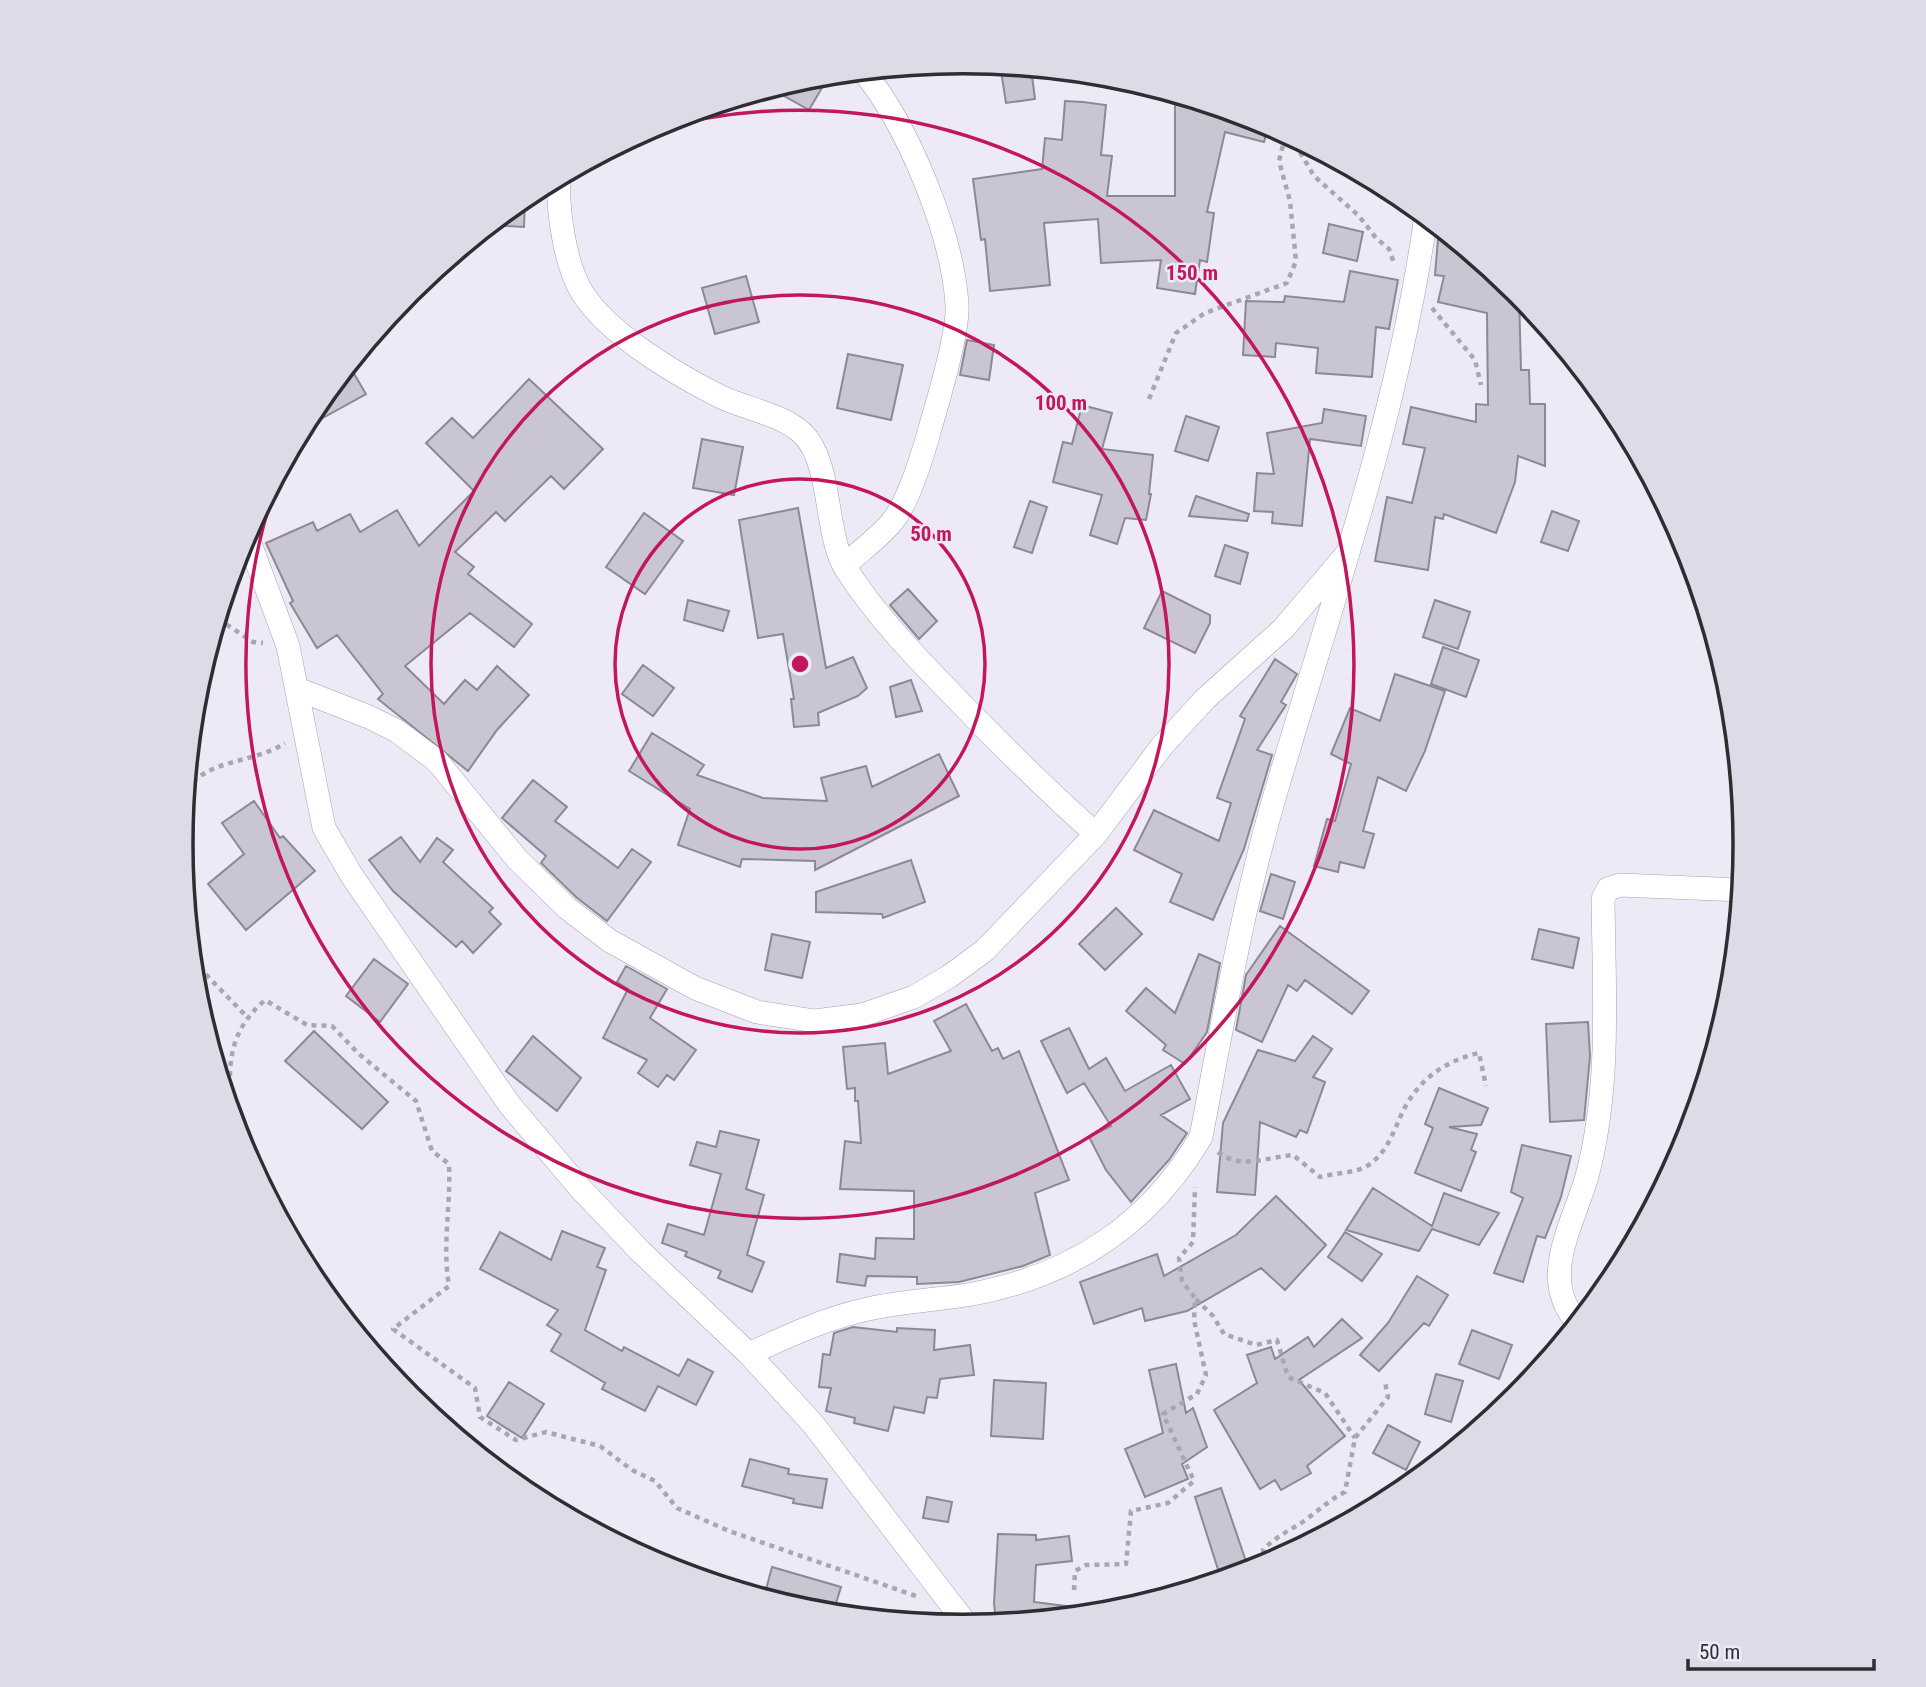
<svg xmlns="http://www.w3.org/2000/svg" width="1926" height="1687" viewBox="0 0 1926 1687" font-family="'Roboto Condensed',sans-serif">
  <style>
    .green { fill: #bdbea1 }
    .building { fill: #cac5d3; stroke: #8d8895; stroke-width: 2 }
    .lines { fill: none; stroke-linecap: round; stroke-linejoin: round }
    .street-casing { stroke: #a6a2af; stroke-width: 24 }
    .path { stroke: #aaa6b1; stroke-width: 4.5; stroke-dasharray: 5 5; stroke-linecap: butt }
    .street { stroke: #fff; stroke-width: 23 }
    .ring { fill: none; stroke: #c2185b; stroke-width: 3.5 }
    .rim { fill: none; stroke: #2e2d32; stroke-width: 3.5 }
    .centre { fill: #c2185b; stroke: #eee9f7; stroke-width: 3.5 }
    .ring-label { font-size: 21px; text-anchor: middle; font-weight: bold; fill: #c2185b; stroke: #eee9f7; stroke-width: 5; stroke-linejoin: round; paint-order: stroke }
  </style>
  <rect width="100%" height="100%" fill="#eee9f7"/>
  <!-- green -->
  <path class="green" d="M417,1402L560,1511L528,1494Z"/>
  <!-- building -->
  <path class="building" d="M1031,68L1035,99L1006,103L1001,71Z
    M830,74L809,110L770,88L811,76Z
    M1175,94L1269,124L1264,142L1225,132L1207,212L1214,213L1207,262L1200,260L1195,294L1157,288L1161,260L1101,263L1098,219L1044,223L1050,285L990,291L985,239L981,240L973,179L1042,169L1045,138L1062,140L1065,101L1083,102L1106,105L1101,155L1112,156L1107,196H1175Z
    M525,196L524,227L489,225L506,212Z
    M1329,224L1363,232L1357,261L1323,253Z
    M1439,227L1519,294L1521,370H1529L1530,404H1545V466L1518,456L1515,482L1496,533L1444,514L1443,519L1435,517L1428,570L1375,561L1387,497L1412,503L1425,448L1403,444L1411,407L1476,422V404L1488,405L1487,313L1438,302L1444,276L1435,275Z
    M1350,271L1398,280L1389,329L1376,327L1372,377L1316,373L1318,348L1276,343L1275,357L1243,355L1246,301L1284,302L1285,296L1344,302Z
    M746,276L759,322L715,334L702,288Z
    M967,340L994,345L989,380L960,375Z
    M848,354L903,365L891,420L837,408Z
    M349,365L366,394L301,430L313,409Z
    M529,379L603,449L564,489L551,476L505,521L496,512L455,552L474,567L468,574L532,624L514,647L470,613L405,666L444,704L465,680L477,690L497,666L529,695L497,730L468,771L378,699L383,694L337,635L317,648L290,603L293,601L266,543L313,522L317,531L350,514L360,532L397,510L419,546L474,491L426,443L452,418L473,438Z
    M1082,405L1112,413L1102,449L1153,455L1149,494H1151L1146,520L1125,518L1117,544L1090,535L1102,495L1053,482L1063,442L1072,444Z
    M1324,409L1366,416L1361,446L1310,439L1302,526L1272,523L1273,512L1254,511L1257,473L1274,474L1267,433L1322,423Z
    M1186,416L1219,427L1208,461L1175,451Z
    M702,439L743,447L734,495L693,488Z
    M1196,496L1249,514L1247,521L1189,516Z
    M1030,501L1047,507L1032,553L1014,547Z
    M798,508L826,668L853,657L867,688L858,696L818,713L819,725L794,727L791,699H794L783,634L758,638L739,520Z
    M1552,511L1579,521L1568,551L1541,542Z
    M644,513L683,541L645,594L606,567Z
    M1225,545L1248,553L1240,584L1215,576Z
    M908,589L937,621L919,639L890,605Z
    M1162,591L1210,615V623L1195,653L1144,628Z
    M688,600L729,611L723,631L684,620Z
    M1435,600L1470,612L1458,649L1423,637Z
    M1443,647L1479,660L1466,697L1431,684Z
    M1275,659L1297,674L1281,702L1286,705L1257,750L1272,755L1244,849L1213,920L1170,902L1182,874L1134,850L1154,810L1219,841L1231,803L1217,798L1245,719L1240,716Z
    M643,665L674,688L653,716L622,694Z
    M1395,674L1445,691L1425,751L1406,791L1378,777L1363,831L1374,834L1364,868L1340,862L1338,872L1314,866L1327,819L1335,821L1351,764L1331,754L1350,708L1380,721Z
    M911,680L922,711L896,717L890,687Z
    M652,733L704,765L697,775L763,798L827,801L821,778L866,766L872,787L939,754L959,796L815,870V861L742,859L740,867L678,845L690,809L629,771Z
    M533,780L567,807L555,821L618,868L632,849L651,862L607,921L576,897L541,863L546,856L502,818Z
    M254,801L280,838L283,836L315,871L246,930L208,884L244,854L222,823Z
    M401,837L420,862L437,838L453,850L443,862L493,908L489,912L501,924L473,953L462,941L456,947L393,891L369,860Z
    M911,860L925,902L883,918L882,914L816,912V892Z
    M1271,874L1295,882L1283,919L1260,911Z
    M1116,908L1142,934L1105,970L1079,944Z
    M1280,926L1369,991L1352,1014L1305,980L1297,991L1288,985L1262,1042L1236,1030L1246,975Z
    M1539,929L1579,938L1573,968L1532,959Z
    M772,934L810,942L802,978L765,970Z
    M1199,954L1220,963L1207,1032L1185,1064L1163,1050L1166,1045L1126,1011L1146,988L1175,1013Z
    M374,959L408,984L380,1022L346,996Z
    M626,966L667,989L650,1018L696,1050L674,1080L667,1075L658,1087L638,1073L647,1060L603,1038L628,989L617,982Z
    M966,1004L992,1051L998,1048L1003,1059L1019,1051L1069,1180L1035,1193L1050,1255L1023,1266L959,1282L917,1284V1277L867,1276L865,1286L837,1282L840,1254L875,1259L876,1238L914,1239V1191L840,1189L845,1141L861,1143L858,1101H855V1088L847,1089L843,1047L885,1043L888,1074L951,1051L934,1021Z
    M1588,1022L1590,1056L1584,1120L1550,1122L1546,1024Z
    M1069,1028L1089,1069L1106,1058L1125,1091L1171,1065L1190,1099L1161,1115L1187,1133L1169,1160L1131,1202L1106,1170L1089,1137L1111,1126L1084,1083L1067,1093L1041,1041Z
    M314,1031L388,1102L362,1129L285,1061Z
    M533,1036L581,1078L557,1111L506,1071Z
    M1313,1036L1332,1049L1313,1077L1325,1082L1307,1133L1300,1130L1296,1137L1260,1122L1255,1195L1217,1192L1223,1123L1258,1050L1295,1061Z
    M1439,1088L1488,1108L1481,1125L1449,1127L1477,1134L1471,1150L1476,1152L1461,1191L1415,1173L1433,1128L1425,1124Z
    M720,1131L759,1140L746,1189L764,1195L747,1255L764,1262L752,1292L718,1278L721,1271L685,1256L687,1252L662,1243L668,1224L704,1235L721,1174L690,1165L697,1142L716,1147Z
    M1522,1145L1571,1156L1561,1197L1545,1238L1537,1236L1523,1282L1494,1273L1523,1198L1511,1192Z
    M1373,1188L1432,1226L1444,1193L1499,1213L1479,1245L1432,1229L1419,1251L1346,1230Z
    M1276,1196L1326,1245L1285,1290L1261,1268L1187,1311L1145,1321L1142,1308L1094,1324L1080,1282L1157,1254L1164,1276L1236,1235Z
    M562,1231L605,1248L597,1267L606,1270L585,1330L622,1351L624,1347L679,1376L688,1359L713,1372L696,1405L658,1386L645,1411L602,1389L605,1383L551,1351L561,1334L547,1325L558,1310L480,1269L500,1232L551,1260Z
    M1345,1232L1382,1254L1362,1281L1328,1257Z
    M1417,1276L1448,1295L1429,1326L1424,1323L1379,1371L1360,1355L1388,1323Z
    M1342,1319L1362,1338L1299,1380L1345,1436L1307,1466L1311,1473L1281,1490L1275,1480L1260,1489L1214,1410L1257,1383L1247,1355L1271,1347L1275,1359L1308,1337L1314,1347Z
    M853,1327L897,1332V1328L935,1330L934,1350L970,1345L974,1375L940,1379L937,1398L927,1397L924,1413L894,1407L888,1431L854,1423L855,1418L826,1411L831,1388L819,1387L823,1354L830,1355L834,1333Z
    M1472,1330L1512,1345L1499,1379L1459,1364Z
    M1176,1364L1186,1413L1193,1408L1207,1447L1182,1464L1188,1479L1145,1497L1125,1449L1163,1433L1149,1370Z
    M1436,1374L1463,1381L1451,1422L1425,1414Z
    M994,1380L1046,1383L1043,1439L991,1436Z
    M509,1382L544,1404L522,1438L487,1416Z
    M1388,1425L1420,1442L1406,1470L1373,1453Z
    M750,1459L789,1469L788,1474L827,1479L822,1508L793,1503L794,1499L742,1486Z
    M1221,1488L1249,1570L1221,1579L1195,1497Z
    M927,1497L952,1502L948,1522L923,1518Z
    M998,1534L1036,1535V1540L1069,1536L1072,1561L1036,1565L1034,1602L1073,1607V1615L996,1622L994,1603Z
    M772,1567L841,1587L833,1613L810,1611L764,1597Z"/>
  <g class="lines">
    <!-- street casing -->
    <g class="street-casing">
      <path id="street" d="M559,177C557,209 565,266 583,294C610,335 674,373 717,395C744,409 781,413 803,434C832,462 825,537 846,569C875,614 911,652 948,690C996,740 1044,788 1096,834
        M246,533L288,646L324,828L352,876L509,1104L580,1188L640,1251L749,1354L813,1424L967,1625
        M844,566C859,552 877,539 891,523C908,504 924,451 931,425C939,398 959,331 957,305C953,235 908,125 863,71
        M300,690L369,717L397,731L437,761L517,859L567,908L610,941L695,988L757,1012L815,1021L862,1015L914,997L950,976L985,950L1096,834L1162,746L1205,699L1283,629L1345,556
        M1577,1322C1538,1278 1574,1223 1587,1176C1611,1087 1604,990 1603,899L1608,889L1620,885L1741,890
        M749,1354C788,1336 826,1318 868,1309C902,1301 938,1300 973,1294C1073,1275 1149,1225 1201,1137C1223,1022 1242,908 1275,795C1331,604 1398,415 1426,216"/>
    </g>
    <!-- path -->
    <path class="path" d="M1290,135L1314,176L1359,216L1376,238L1389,249L1394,263
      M1432,308L1475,360L1481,385
      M1149,399L1176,333L1205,313L1287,283L1296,261L1290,201L1279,161L1286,133
      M218,619L253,642L263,643
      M215,629L225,624
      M186,789C213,757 253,764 285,743
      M192,960L246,1016
      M232,1116C228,1068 226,1034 265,1000L307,1025L332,1026L359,1054L416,1101L432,1151L449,1164C451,1206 442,1244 449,1286L393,1329L475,1388L480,1417L516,1440L546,1432L600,1446L632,1470L655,1481L677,1508L729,1531L916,1596
      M1218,1152C1240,1170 1268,1157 1293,1155L1320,1177C1334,1173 1356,1173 1367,1166C1387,1153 1393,1133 1402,1113C1418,1080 1444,1061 1479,1053L1486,1086
      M1196,1299L1213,1316L1224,1334L1256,1345L1277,1340L1288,1377L1325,1393L1355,1438
      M1268,1563L1263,1550C1275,1537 1289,1531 1304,1521C1318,1511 1329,1500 1345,1492L1355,1438L1388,1397L1385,1382
      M1074,1590L1075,1571L1086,1565L1126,1564L1131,1511L1168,1503L1194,1481L1163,1414L1197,1394L1206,1375L1194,1320L1195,1298L1182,1281L1179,1258L1193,1242L1195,1187"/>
    <!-- street -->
    <use href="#street" class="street"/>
  </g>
  <!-- distance rings -->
  <g class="ring">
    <circle cx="800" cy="664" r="185"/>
    <circle cx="800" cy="664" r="369"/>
    <path d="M643 133A554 554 0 1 1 283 465"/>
  </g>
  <!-- crop -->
  <path d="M0 0H1926V1687H0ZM193 844a770 770 0 1 1 1540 0a770 770 0 1 1-1540 0Z" fill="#dfdae7" fill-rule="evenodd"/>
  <path class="rim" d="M193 844a770 770 0 1 1 1540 0a770 770 0 1 1-1540 0Z"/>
  <circle cx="800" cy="664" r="10" class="centre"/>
  <g class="ring-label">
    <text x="1192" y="280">150 m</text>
    <text x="1061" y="410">100 m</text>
    <text x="931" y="541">50 m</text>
  </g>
  <!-- scale -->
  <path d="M1688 1659v10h186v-10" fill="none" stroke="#2e2d32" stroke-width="3.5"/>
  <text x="1699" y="1659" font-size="21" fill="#2e2d32" stroke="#eee9f7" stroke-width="5" paint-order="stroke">50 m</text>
</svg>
